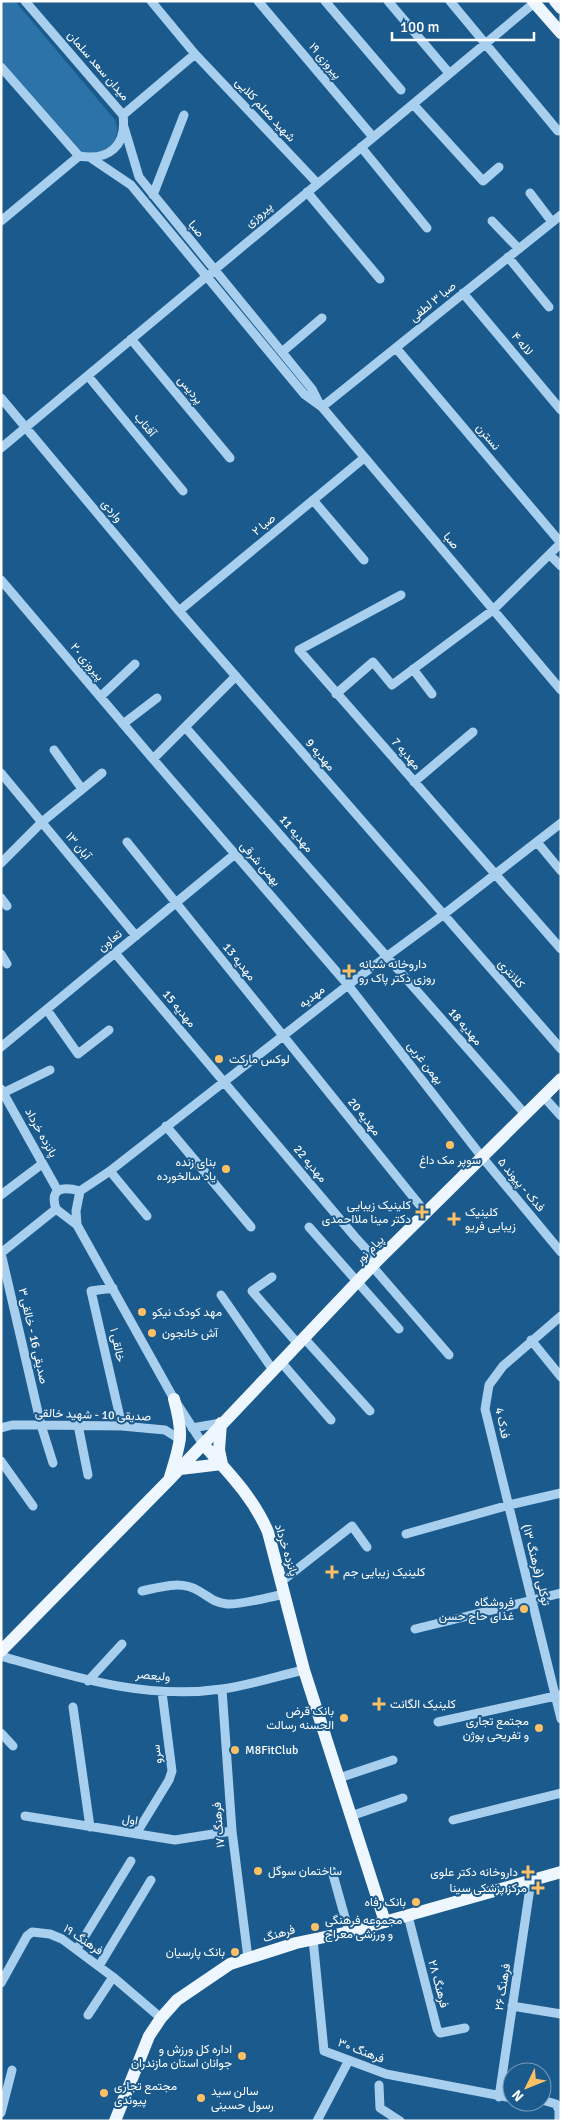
<svg xmlns="http://www.w3.org/2000/svg" width="562" height="2122" viewBox="0 0 562 2122" font-family="Signika,Vazirmatn,sans-serif">
  <style>
    .green { fill: #2b73a9 }
    .lines { fill: none; stroke-linecap: round; stroke-linejoin: round }
    .minor { stroke: #a8cfed; stroke-width: 9 }
    .major { stroke: #eef7ff; stroke-width: 12 }
    .poi-dot { fill: #fec065; stroke: #1b5a8d; stroke-width: 2 }
    .labels { text-anchor: middle; dominant-baseline: central; stroke-width: 4; stroke-linejoin: round; paint-order: stroke }
    .street-label { font-size: 12px; fill: #fff; stroke: #1b5a8d }
    .poi-label { font-size: 12px; fill: #fff; stroke: #1b5a8d; text-anchor: start }
  </style>
  <rect width="100%" height="100%" fill="#1b5a8d"/>
  <!-- green -->
  <path class="green" d="M1,1H15L115,120C124,142 102,161 82,152L1,60Z"/>
  <g class="lines">
    <!-- minor -->
    <path class="minor" d="M151,1L195,54L317,183
      M258,1L373,137
      M325,1L401,90
      M388,1L449,73
      M450,1L558,131
      M1,67L79,156C109,161 127,146 123,115L25,1
      M413,104L483,181L499,167
      M123,115L195,54
      M124,127L139,177L312,389L320,405
      M361,147L427,228
      M91,158L131,185L304,394L322,407L561,690
      M307,192L380,279
      M530,193L552,222
      M153,195L184,115
      M1,221L79,156
      M492,221L519,249
      M508,257L549,307
      M463,293L561,410
      M131,339L230,458
      M396,348L561,543
      M282,352L322,318
      M88,376L183,491
      M1,398L179,611L561,1049
      M322,407L561,215
      M1,448L534,3
      M313,500L364,560
      M550,555L561,566
      M1,580L153,759L348,985L482,1157L561,1252
      M401,595L299,650L561,949
      M179,611L364,458
      M413,669L432,694
      M336,694L373,662L392,685L493,610L561,543
      M100,697L135,664
      M123,724L157,698
      M186,728L525,1114
      M54,750L82,789
      M153,759L236,676
      M1,773L136,936
      M414,782L473,732
      M127,842L426,1213
      M537,842L561,871
      M1,863L42,822L102,773
      M1,898L7,906
      M115,953L355,1237L377,1261
      M1,954L7,964
      M47,1010L78,1054L109,1030
      M1,1047L235,854
      M1,1089L58,1191
      M3,1093L50,1070
      M543,1096L561,1116
      M166,1126L251,1227
      M110,1171L147,1216
      M80,1191L110,1171L348,985L443,915L561,823
      M80,1191C63,1186 49,1188 56,1209L77,1225L174,1399L203,1444
      M1,1195L42,1164
      M77,1225L76,1211L80,1191
      M309,1227L399,1329
      M1,1253L41,1425L53,1463
      M1,1253L56,1209
      M372,1266L449,1355
      M272,1277L252,1291L298,1344
      M113,1288L91,1291L122,1426
      M221,1295L273,1370
      M561,1316L503,1366L489,1385L485,1409L561,1719
      M304,1338L370,1411
      M531,1340L561,1377
      M281,1362L331,1420
      M78,1425L88,1475
      M1,1428L12,1425H41L122,1426L165,1430L181,1440
      M192,1428L221,1423
      M1,1461L33,1506
      M406,1534L509,1505L561,1493
      M282,1581L352,1526L367,1547
      M142,1591C161,1587 181,1580 199,1591C209,1597 215,1603 227,1604C241,1605 269,1597 285,1594
      M415,1629L561,1593
      M1,1656C74,1677 145,1700 222,1689C250,1685 277,1676 304,1670
      M88,1681L122,1644
      M222,1689L232,1831L248,1958
      M73,1707L90,1827
      M438,1722L560,1695
      M1,1733L13,1746
      M339,1778L393,1760
      M25,1816L175,1840L232,1831
      M351,1816L403,1798
      M453,1820L561,1793
      M136,1834L169,1780L172,1771L162,1692
      M332,1871L349,1932
      M408,1916L437,2029L440,2033L465,2028
      M313,1939L324,2051L386,2074L512,2098
      M77,1949L131,1861
      M99,1966L151,1880
      M1,1983L27,1936L32,1932L50,1934L62,1939L113,1977L161,2018
      M512,2006L561,2014
      M88,2015L113,1977
      M379,2085L380,2108L400,2121
      M499,2097L531,1881
      M542,2100L556,2104L559,2110V2121
      M1,2113L12,2070
      M317,2121L349,2060"/>
    <!-- major -->
    <path class="major" d="M533,1L561,33
      M555,1L561,8
      M203,1444C228,1472 253,1497 268,1532L304,1670L385,1922
      M180,1469L222,1464L219,1450L221,1423
      M170,1477C181,1441 184,1436 174,1399
      M1,1651L170,1479L377,1261L561,1079
      M115,2121L149,2036L161,2018L177,2000L230,1964L296,1943L349,1932L561,1872"/>
  </g>
  <!-- markers -->
  <g class="poi-dot">
    <path d="M346.5 963.5h5v5h5v5h-5v5h-5v-5h-5v-5h5z"/>
    <circle cx="219" cy="1059" r="5"/>
    <circle cx="450" cy="1145" r="5"/>
    <circle cx="226" cy="1169" r="5"/>
    <path d="M419.5 1204.5h5v5h5v5h-5v5h-5v-5h-5v-5h5z"/>
    <path d="M451.5 1211.5h5v5h5v5h-5v5h-5v-5h-5v-5h5z"/>
    <circle cx="142" cy="1312" r="5"/>
    <circle cx="152" cy="1333" r="5"/>
    <path d="M329.5 1564.5h5v5h5v5h-5v5h-5v-5h-5v-5h5z"/>
    <circle cx="524" cy="1609" r="5"/>
    <path d="M376.5 1696.5h5v5h5v5h-5v5h-5v-5h-5v-5h5z"/>
    <circle cx="344" cy="1718" r="5"/>
    <circle cx="539" cy="1728" r="5"/>
    <circle cx="235" cy="1750" r="5"/>
    <circle cx="258" cy="1871" r="5"/>
    <path d="M525.5 1864.5h5v5h5v5h-5v5h-5v-5h-5v-5h5z"/>
    <path d="M535.5 1880.5h5v5h5v5h-5v5h-5v-5h-5v-5h5z"/>
    <circle cx="416" cy="1902" r="5"/>
    <circle cx="315" cy="1927" r="5"/>
    <circle cx="235" cy="1952" r="5"/>
    <circle cx="242" cy="2056" r="5"/>
    <circle cx="104" cy="2093" r="5"/>
    <circle cx="201" cy="2098" r="5"/>
  </g>
  <g class="labels">
    <!-- street labels -->
    <g class="street-label">
      <text transform="translate(325 61) rotate(50)">پیروزی ۱۹</text>
      <text transform="translate(98 66) rotate(49)">میدان سعد سلمان</text>
      <text transform="translate(265 110) rotate(47)">شهید معلم کلایی</text>
      <text transform="translate(259 215) rotate(-40)">پیروزی</text>
      <text transform="translate(196 229) rotate(51)">صبا</text>
      <text transform="translate(433 302) rotate(-39)">صبا ۳ لطفی</text>
      <text transform="translate(522 344) rotate(50)">لاله ۴</text>
      <text transform="translate(190 390) rotate(50)">پردیس</text>
      <text transform="translate(145 425) rotate(50)">آفتاب</text>
      <text transform="translate(488 437) rotate(50)">نسترن</text>
      <text transform="translate(112 511) rotate(50)">واردی</text>
      <text transform="translate(264 525) rotate(-40)">صبا ۲</text>
      <text transform="translate(451 541) rotate(50)">صبا</text>
      <text transform="translate(87 662) rotate(50)">پیروزی ٢٠</text>
      <text transform="translate(406 754) rotate(49)">مهدیه 7</text>
      <text transform="translate(320 755) rotate(49)">مهدیه 9</text>
      <text transform="translate(296 834) rotate(49)">مهدیه 11</text>
      <text transform="translate(78 846) rotate(50)">۱۳ آبان</text>
      <text transform="translate(260 864) rotate(49)">بهمن شرقی</text>
      <text transform="translate(110 941) rotate(-39)">تعاون</text>
      <text transform="translate(239 962) rotate(51)">مهدیه 13</text>
      <text transform="translate(511 974) rotate(49)">کلانتری</text>
      <text transform="translate(312 997) rotate(-38)">مهدیه</text>
      <text transform="translate(179 1009) rotate(50)">مهدیه 15</text>
      <text transform="translate(465 1027) rotate(49)">مهدیه 18</text>
      <text transform="translate(425 1063) rotate(52)">بهمن غربی</text>
      <text transform="translate(364 1117) rotate(51)">مهدیه 20</text>
      <text transform="translate(41 1133) rotate(61)">پانزده خرداد</text>
      <text transform="translate(310 1164) rotate(50)">مهدیه 22</text>
      <text transform="translate(521 1185) rotate(50)">فدک - پیوند ۵</text>
      <text transform="translate(370 1250) rotate(-45)">پیام نور</text>
      <text transform="translate(33 1336) rotate(77)">صدیقی 16 - خالقی ۳</text>
      <text transform="translate(117 1345) rotate(78)">خالقی ١</text>
      <text transform="translate(93 1415) rotate(2)">صدیقی 10 - شهید خالقی</text>
      <text transform="translate(502 1423) rotate(78)">فدک 4</text>
      <text transform="translate(286 1550) rotate(73)">پانزده خرداد</text>
      <text transform="translate(536 1565) rotate(76)">توکلی (فرهنگ ۱۳)</text>
      <text transform="translate(153 1676) rotate(5)">ولیعصر</text>
      <text transform="translate(157 1754) rotate(-97)">سرو</text>
      <text transform="translate(130 1820) rotate(9)">اول</text>
      <text transform="translate(219 1825) rotate(-95)">فرهنگ ۱۷</text>
      <text transform="translate(279 1934) rotate(-17)">فرهنگ</text>
      <text transform="translate(83 1940) rotate(34)">فرهنگ ۱۹</text>
      <text transform="translate(438 1984) rotate(75)">فرهنگ ۲۸</text>
      <text transform="translate(503 1987) rotate(-81)">فرهنگ ۲۶</text>
      <text transform="translate(361 2051) rotate(21)">فرهنگ ۳۰</text>
    </g>
    <!-- poi labels -->
    <g class="poi-label">
      <text x="359" y="964">داروخانه شبانه<tspan x="359" dy="14">روزی دکتر پاک رو</tspan></text>
      <text x="229" y="1059">لوکس مارکت</text>
      <text x="450" y="1160" text-anchor="middle">سوپر مک داغ</text>
      <text x="216" y="1162" text-anchor="end">بنای زنده<tspan x="216" dy="14">یاد سالخورده</tspan></text>
      <text x="411" y="1205" text-anchor="end">کلینیک زیبایی<tspan x="411" dy="14">دکتر مینا ملااحمدی</tspan></text>
      <text x="465" y="1212">کلینیک<tspan x="465" dy="14">زیبایی فریو</tspan></text>
      <text x="152" y="1312">مهد کودک نیکو</text>
      <text x="162" y="1333">آش خانجون</text>
      <text x="343" y="1572">کلینیک زیبایی جم</text>
      <text x="514" y="1602" text-anchor="end">فروشگاه<tspan x="514" dy="14">غذای حاج حسن</tspan></text>
      <text x="390" y="1704">کلینیک الگانت</text>
      <text x="334" y="1711" text-anchor="end">بانک قرض<tspan x="334" dy="14">الحسنه رسالت</tspan></text>
      <text x="529" y="1721" text-anchor="end">مجتمع تجاری<tspan x="529" dy="14">و تفریحی پوژن</tspan></text>
      <text x="245" y="1750">M8FitClub</text>
      <text x="268" y="1871">ساختمان سوگل</text>
      <text x="518" y="1872" text-anchor="end">داروخانه دکتر علوی</text>
      <text x="527" y="1888" text-anchor="end">مرکز پزشکی سینا</text>
      <text x="406" y="1902" text-anchor="end">بانک رفاه</text>
      <text x="325" y="1920">مجموعه فرهنگی<tspan x="325" dy="14">و ورزشی معراج</tspan></text>
      <text x="225" y="1952" text-anchor="end">بانک پارسیان</text>
      <text x="232" y="2049" text-anchor="end">اداره کل ورزش و<tspan x="232" dy="14">جوانان استان مازندران</tspan></text>
      <text x="114" y="2086">مجتمع تجاری<tspan x="114" dy="14">پیوندی</tspan></text>
      <text x="211" y="2091">سالن سید<tspan x="211" dy="14">رسول حسینی</tspan></text>
    </g>
  </g>
  <!-- border -->
  <rect width="562" height="2122" fill="none" stroke="#ffffff" stroke-width="5"/>
  <!-- north arrow -->
  <g transform="translate(527 2087) rotate(227)"><circle r="24" fill="#1b5a8d" stroke="#769cbb"/>
  <path d="M0-4L9 19L0 12L-9 19Z" fill="#fec065"/>
  <text y="-8" font-size="14" font-weight="bold" text-anchor="middle" fill="#ffffff">N</text>
  </g>
  <!-- scale -->
  <path d="M392 32v8h142v-8" fill="none" stroke="#ffffff" stroke-width="2.5"/>
  <text x="400" y="32" font-size="15" fill="#ffffff" stroke="#1b5a8d" stroke-width="4" paint-order="stroke">100 m</text>
</svg>
